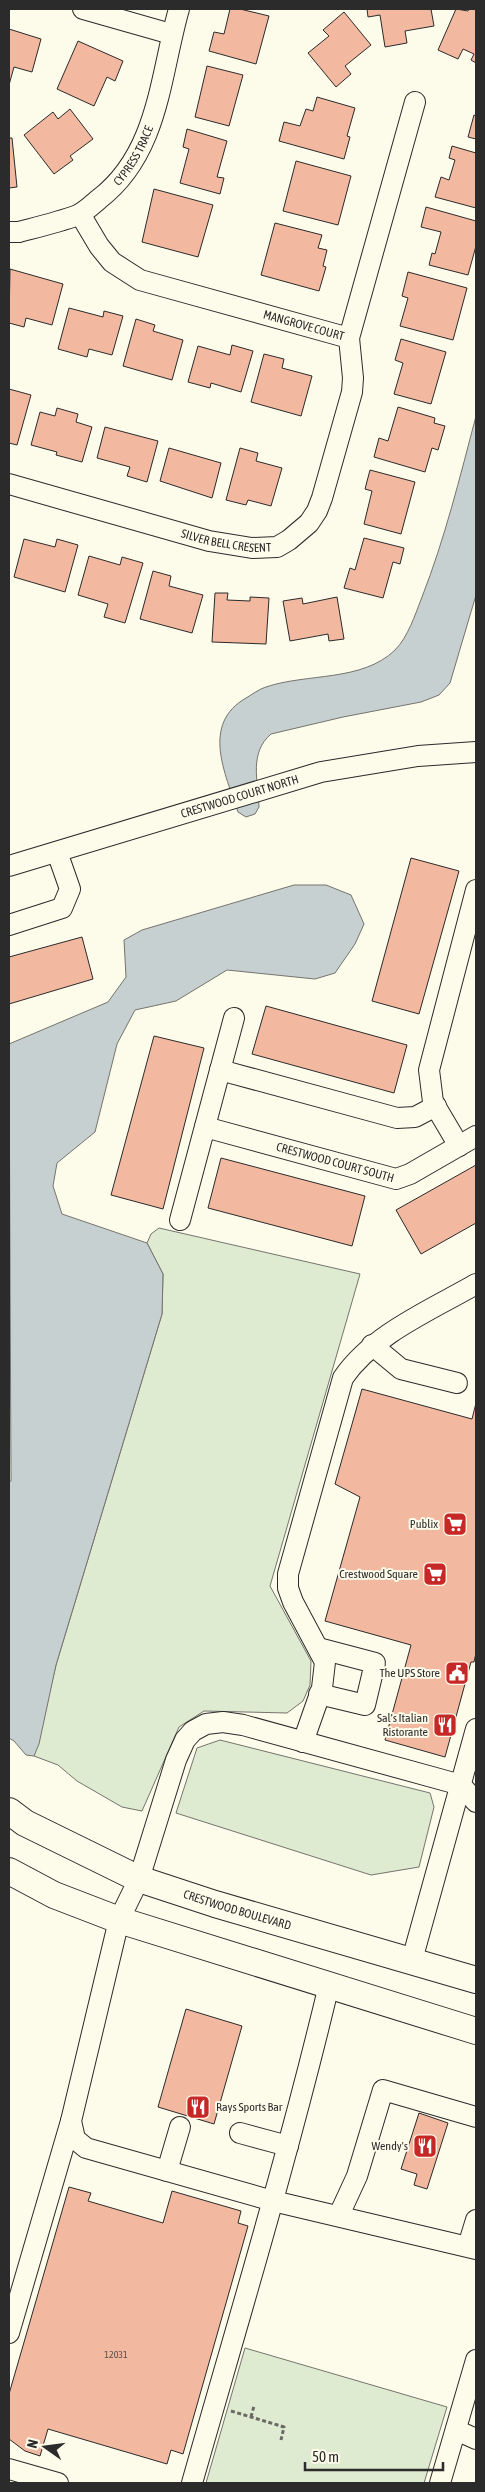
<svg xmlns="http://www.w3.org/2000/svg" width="485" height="2492" viewBox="0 0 485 2492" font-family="'Asap Condensed',sans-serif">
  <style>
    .green { fill: #deebd1; stroke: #74746e }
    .water { fill: #c7d0d0; stroke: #74746e }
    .building { fill: #f2b8a0; stroke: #2b2b2b }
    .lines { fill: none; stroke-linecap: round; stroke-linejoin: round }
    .minor-casing { stroke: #2b2b2b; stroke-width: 22 }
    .major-casing { stroke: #2b2b2b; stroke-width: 28 }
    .path { stroke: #6a6964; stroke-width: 3; stroke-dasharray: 4 2.5; stroke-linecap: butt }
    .minor { stroke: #fdfbea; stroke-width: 20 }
    .major { stroke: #fdfbea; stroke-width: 26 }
    .labels { text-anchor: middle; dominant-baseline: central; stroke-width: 4; stroke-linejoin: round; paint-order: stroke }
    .number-label { font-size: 10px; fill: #5d4e48 }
    .street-label { font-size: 12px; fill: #2b2b2b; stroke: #fdfbea }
    .poi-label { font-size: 12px; fill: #2b2b2b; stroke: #fdfbea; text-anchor: end }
  </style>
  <rect width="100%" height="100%" fill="#fdfbea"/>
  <!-- green -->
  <path class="green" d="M159,1228L360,1274L270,1586L311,1661L310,1685L303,1701L287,1713L204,1711L179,1727L142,1811L122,1807L77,1781L58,1765L34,1756L56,1665L162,1314L163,1274L147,1243L151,1234Z
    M220,1740L430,1793L434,1807L419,1867L371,1875L176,1813L197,1748Z
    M245,2348L447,2407L424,2483H206Z"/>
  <!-- water -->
  <path class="water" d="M476,416V595L450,683L439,695L421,702L343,717L271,734C249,753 258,780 259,807L255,814L246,817L238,812C225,773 201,724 246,698C253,694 259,689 266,687C307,673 362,682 395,650C408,637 415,615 422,597C445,538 460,477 476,416Z
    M294,885H326L351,895L364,924L355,944L335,973L315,979L227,970L176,1001L135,1010L117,1044L95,1132L57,1163L53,1186L62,1214L147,1243L163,1274L162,1314L56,1665L39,1744L34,1756L26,1755L14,1741L9,1738V1482L11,1481L9,1044L108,1002L126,977L124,940L142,930Z"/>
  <!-- building -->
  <path class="building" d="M230,9H240L269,16L256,64L209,51L214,32L224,34Z
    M367,9H431L434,26L405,31L407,43L385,47L380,15L368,17Z
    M456,9L468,11L469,9H476V63L471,60L474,54L463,49L458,59L438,50Z
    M344,12L371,45L345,66L351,74L336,87L308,53L329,36L323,30Z
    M9,29L41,39L32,72L14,67L9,85Z
    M78,41L123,61L115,81L107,77L94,106L57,89Z
    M207,66L243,75L229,126L195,117Z
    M317,97L355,108L347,136L350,137L344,159L279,141L284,122L300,126L306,109L313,111Z
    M70,109L93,139L70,156L73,160L54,174L24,135L53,112L58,119Z
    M474,115L476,116V139L468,137Z
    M187,129L227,141L217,177L224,178L220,194L180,183L189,149L183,147Z
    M9,138H12L17,187L9,188Z
    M452,146L476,153V208L435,197L441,177L449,180L455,160L449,158Z
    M296,161L351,176L338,225L283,211Z
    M154,189L213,205L198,257L142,242Z
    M426,207L476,221V246L468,275L429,265L432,253L435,254L441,232L421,227Z
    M275,223L322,235L318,248L327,250L323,266L326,267L319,291L261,275Z
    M10,269L63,284L52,325L26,318L24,327L9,323Z
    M408,272L467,288L453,340L400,326L408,298L402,296Z
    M69,308L103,317L104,311L123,316L112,355L89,349L87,357L58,349Z
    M136,319L155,325L153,331L183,340L172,380L123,366Z
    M401,339L446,352L431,404L394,394L403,363L395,360Z
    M232,345L253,351L241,392L211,383L210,388L188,382L198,346L230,355Z
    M264,354L284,359L282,368L312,376L301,416L251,402Z
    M9,389L31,395L17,445L9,443Z
    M398,407L435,418L434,423L445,426L438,450L432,448L425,472L374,457L379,438L388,441Z
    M57,408L78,414L76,422L92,427L82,462L56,455L57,452L31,445L40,412L55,416Z
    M105,427L158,441L147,482L127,476L130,467L97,458Z
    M169,448L221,463L212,498L160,481Z
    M240,448L258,453L256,461L282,468L271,506L248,500L246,505L226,500Z
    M370,470L415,482L401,534L364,524L372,491L365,489Z
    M364,538L404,548L400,564L393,562L383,598L344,588L350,568L355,570Z
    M24,539L55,547L57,539L78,545L65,592L14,577Z
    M89,556L120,565L122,557L143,563L125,623L104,617L108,604L78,595Z
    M153,571L171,576L169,586L203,595L192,633L140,619Z
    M215,593H228L227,600L250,601V597L269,598L266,644L212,642Z
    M337,597L344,639L329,641L328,634L290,641L283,601L302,598L303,604Z
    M411,858L459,871L419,1014L372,1001Z
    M82,937L93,979L9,1004V957Z
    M266,1006L407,1045L394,1093L252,1054Z
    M154,1036L204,1048L163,1209L111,1195Z
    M221,1158L365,1196L352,1246L208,1208Z
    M476,1165V1223L421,1254L396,1210Z
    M362,1389L472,1419L476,1403V1653L474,1662H471L445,1757L385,1740L411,1645L325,1621L360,1497L335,1484Z
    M186,2009L242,2026L214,2124L158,2107Z
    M419,2113L448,2123L427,2189L414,2185L417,2174L401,2169Z
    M69,2187L91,2193L88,2201L163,2223L172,2191L241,2211L238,2223L248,2226L183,2454L171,2450L167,2464L48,2429L40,2456L25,2451L9,2439V2394Z"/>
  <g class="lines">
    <!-- minor casing -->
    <g class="minor-casing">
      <g id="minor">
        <path d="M83,9L171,34"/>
        <path id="s1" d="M80,214L99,246L112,262L140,280L349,338"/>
        <path id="s2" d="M9,232H19C38,227 59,222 78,215C86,211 93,204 99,199C159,153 160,75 179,9"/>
        <path id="s3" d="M9,484L209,541L252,548L277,547L289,540L309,523L317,511L322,498L352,392L353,378L349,338L415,102"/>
        <path id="s4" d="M9,866L321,772L418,756L476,752"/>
        <path d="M9,925L62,908L70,889L57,852"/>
        <path d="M220,1070L397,1118L415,1117L436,1106"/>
        <path id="s5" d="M205,1127L396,1179L410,1174L476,1136"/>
        <path d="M459,1146L433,1102L429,1070L476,890"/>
        <path d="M180,1220L234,1018"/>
        <path d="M372,1345L401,1369L457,1383"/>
        <path d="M318,1648L375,1663L365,1705L319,1694"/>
        <path d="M303,1742L322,1688L325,1662L293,1602L288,1588V1574L343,1378C373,1334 431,1310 476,1284"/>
        <path d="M476,1802L461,1785L243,1725L223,1722L206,1724L193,1731L185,1740L176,1760L139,1879L119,1920L71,2121L75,2139L86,2148L273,2201L476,2249"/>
        <path d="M412,1960L476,1729"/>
        <path d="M240,2133L288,2146"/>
        <path d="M167,2171L180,2127"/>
        <path d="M339,2215L357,2176L383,2090L476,2117"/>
        <path d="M468,2246L476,2220"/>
        <path d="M9,2333L71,2121"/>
        <path d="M456,2430L476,2439"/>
        <path d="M9,2469L58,2483"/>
        <path d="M192,2483C239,2318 289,2153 329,1985"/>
        <path d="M440,2483L476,2360"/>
      </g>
    </g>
    <!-- major casing -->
    <g class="major-casing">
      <g id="major">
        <path id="s6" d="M9,1811L25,1823L139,1879L215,1904L476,1980"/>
        <path d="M9,1871L54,1895L119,1920L476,2031"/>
      </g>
    </g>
    <!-- path -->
    <path class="path" d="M231,2411L284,2427L281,2440
      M251,2417L254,2406"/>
    <!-- minor -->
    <use href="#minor" class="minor"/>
    <!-- major -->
    <use href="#major" class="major"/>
  </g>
  <!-- icons -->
  <defs>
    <g id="supermarket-square" transform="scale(1.25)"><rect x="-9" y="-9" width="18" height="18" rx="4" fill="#c62828" stroke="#fdfbea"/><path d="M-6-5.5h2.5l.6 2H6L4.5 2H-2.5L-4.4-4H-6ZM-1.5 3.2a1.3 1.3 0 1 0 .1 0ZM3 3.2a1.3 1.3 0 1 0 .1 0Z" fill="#fff"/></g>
    <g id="civic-square" transform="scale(1.25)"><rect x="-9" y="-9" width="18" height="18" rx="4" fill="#c62828" stroke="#fdfbea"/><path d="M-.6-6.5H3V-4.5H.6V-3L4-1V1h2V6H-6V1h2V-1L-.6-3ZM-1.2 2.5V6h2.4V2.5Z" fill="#fff"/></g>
    <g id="restaurant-square" transform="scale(1.25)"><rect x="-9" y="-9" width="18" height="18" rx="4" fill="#c62828" stroke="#fdfbea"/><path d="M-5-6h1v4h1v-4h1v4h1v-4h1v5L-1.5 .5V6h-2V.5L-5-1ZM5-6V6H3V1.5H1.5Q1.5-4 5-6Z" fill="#fff"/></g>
  </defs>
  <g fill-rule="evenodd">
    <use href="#supermarket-square" x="455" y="1524"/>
    <use href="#supermarket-square" x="435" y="1574"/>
    <use href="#civic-square" x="457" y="1673"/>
    <use href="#restaurant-square" x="445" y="1725"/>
    <use href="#restaurant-square" x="198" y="2107"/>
    <use href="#restaurant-square" x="425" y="2146"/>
  </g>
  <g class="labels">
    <!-- number labels -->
    <g class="number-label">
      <text x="116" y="2354">12031</text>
    </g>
    <!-- street labels -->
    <g class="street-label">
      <text stroke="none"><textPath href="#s2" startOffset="154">CYPRESS TRACE</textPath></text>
      <text stroke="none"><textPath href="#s1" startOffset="261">MANGROVE COURT</textPath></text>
      <text stroke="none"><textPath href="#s3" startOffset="225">SILVER BELL CRESENT</textPath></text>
      <text stroke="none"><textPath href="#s4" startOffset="241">CRESTWOOD COURT NORTH</textPath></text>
      <text stroke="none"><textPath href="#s5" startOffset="135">CRESTWOOD COURT SOUTH</textPath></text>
      <text stroke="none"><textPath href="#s6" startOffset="250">CRESTWOOD BOULEVARD</textPath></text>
    </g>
    <!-- poi labels -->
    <g class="poi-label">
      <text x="438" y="1524">Publix</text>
      <text x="418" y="1574">Crestwood Square</text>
      <text x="440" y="1673">The UPS Store</text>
      <text x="428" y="1718">Sal's Italian<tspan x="428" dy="14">Ristorante</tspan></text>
      <text x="216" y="2107" text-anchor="start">Rays Sports Bar</text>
      <text x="408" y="2146">Wendy's</text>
    </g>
  </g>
  <!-- border -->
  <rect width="485" height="2492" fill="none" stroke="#2b2b2b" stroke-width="20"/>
  <!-- north arrow -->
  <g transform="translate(45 2447) rotate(284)" stroke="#fdfbea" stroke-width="4" paint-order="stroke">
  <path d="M0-4L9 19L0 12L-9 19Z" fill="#2b2b2b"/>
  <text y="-8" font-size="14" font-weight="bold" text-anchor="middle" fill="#2b2b2b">N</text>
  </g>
  <!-- scale -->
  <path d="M305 2462v8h138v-8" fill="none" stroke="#2b2b2b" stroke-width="2.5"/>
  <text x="312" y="2462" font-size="15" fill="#2b2b2b" stroke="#fdfbea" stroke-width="4" paint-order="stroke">50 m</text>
</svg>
